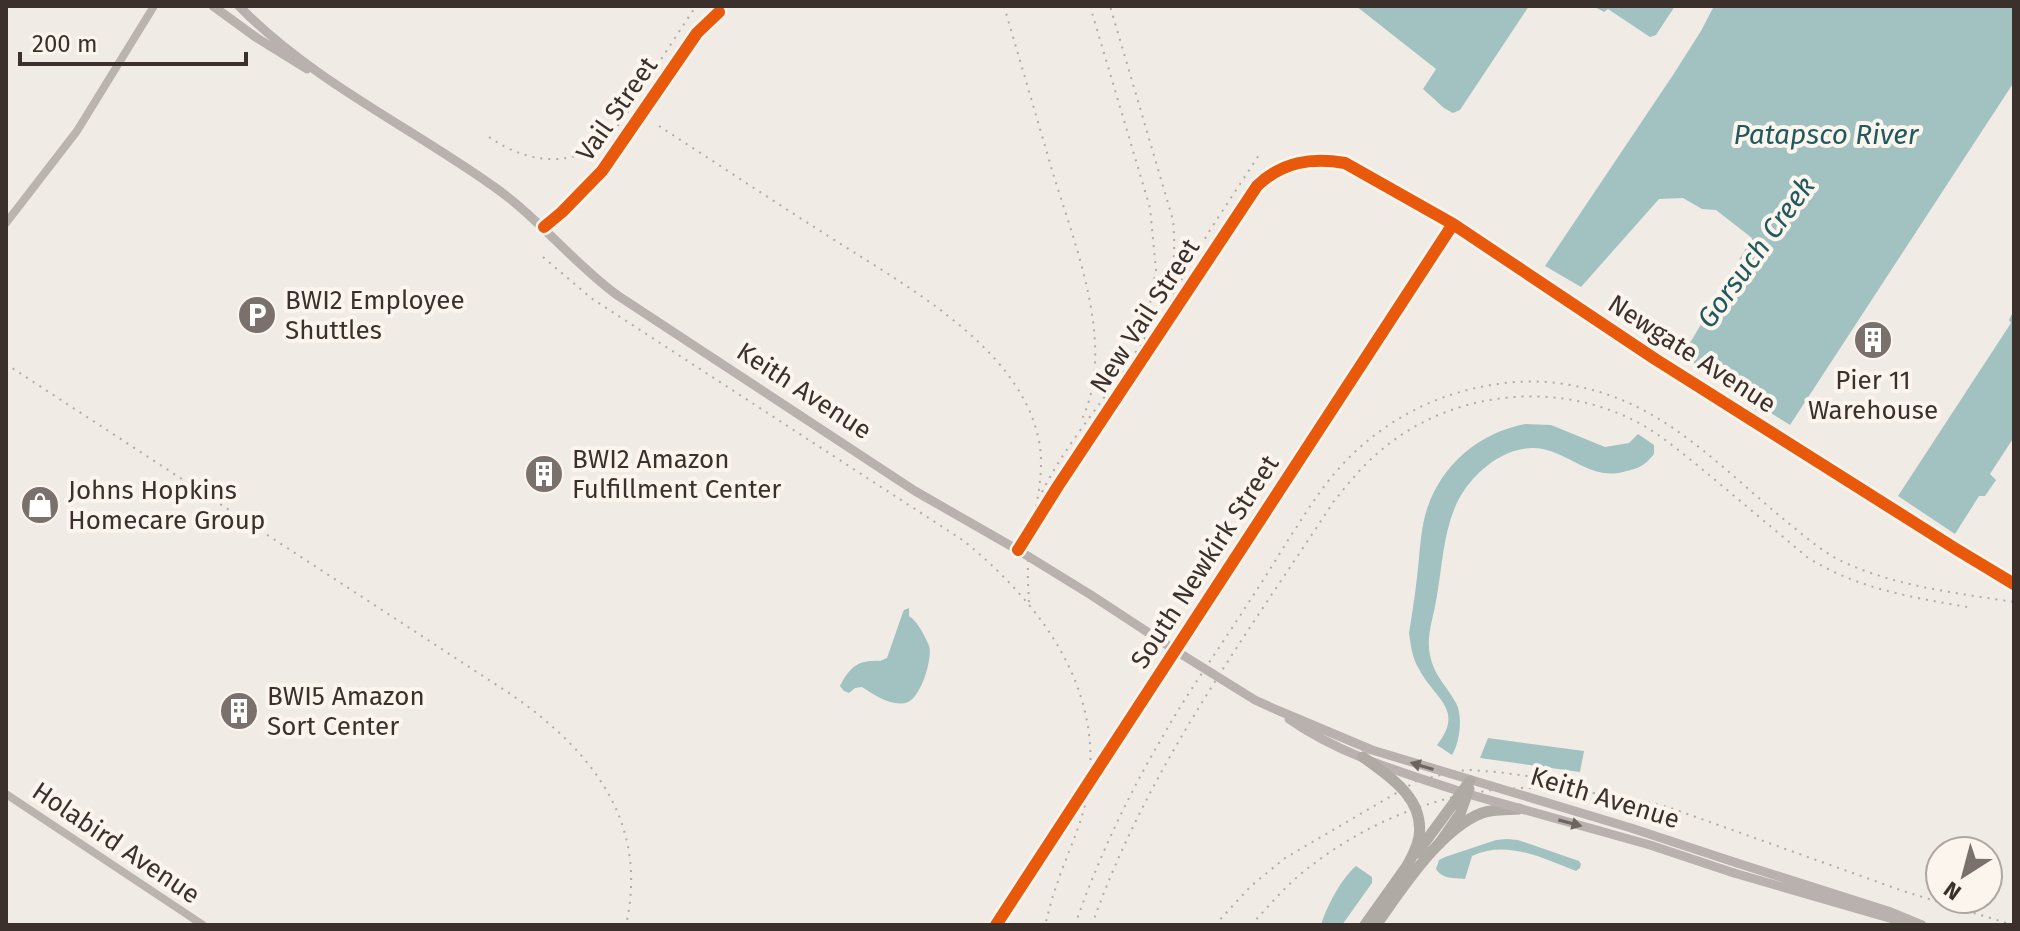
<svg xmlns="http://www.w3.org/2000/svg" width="2020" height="931" viewBox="0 0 2020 931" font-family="'Fira Sans',sans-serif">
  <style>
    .water { fill: #a1c2c1 }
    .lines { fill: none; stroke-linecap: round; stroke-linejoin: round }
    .street { stroke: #c9c3be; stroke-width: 6 }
    .secondary { stroke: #bab3ae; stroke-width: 8 }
    .primary { stroke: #b8b1ad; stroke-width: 9 }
    .highway { stroke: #afaaa4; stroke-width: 11 }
    .rail { stroke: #b1aca8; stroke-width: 2; stroke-dasharray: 2 6; stroke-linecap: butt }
    .street-bridge { stroke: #c9c3be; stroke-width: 6 }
    .primary-bridge { stroke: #b8b1ad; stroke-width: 9 }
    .highway-bridge { stroke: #afaaa4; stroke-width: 11 }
    .cycleway-casing { stroke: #fbf5ee; stroke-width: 17 }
    .cycleway { stroke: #e8590c; stroke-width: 12 }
    .oneway { fill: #6d645f }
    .labels { text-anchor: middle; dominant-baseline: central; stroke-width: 8; stroke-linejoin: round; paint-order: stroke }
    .street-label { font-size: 26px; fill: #3b302b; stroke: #fbf5ee }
    .poi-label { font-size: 26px; fill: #3b302b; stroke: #fbf5ee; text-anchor: start }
    .water-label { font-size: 28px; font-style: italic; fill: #1f5a5e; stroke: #fbf5ee }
  </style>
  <rect width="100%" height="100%" fill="#f0ebe5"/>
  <!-- water -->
  <path class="water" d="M1356,6H1529L1460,110L1453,113L1444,108L1423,89L1436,69Z
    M1593,6H1675L1656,35L1650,37L1608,9L1604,12Z
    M1714,6H2014V82L1790,425L1760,406L1756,410L1716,377L1692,362L1687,348L1752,238L1716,210L1702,209L1683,198L1659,199L1581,287L1545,266L1673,75L1701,31Z
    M2014,310V437L1990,474L1996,480L1985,496H1979L1955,534L1898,496L2011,323L2009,320Z
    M1525,424L1551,425L1605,447L1629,443L1638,434L1654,445V454C1645,466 1637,469 1623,472C1593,480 1571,455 1543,449C1512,443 1482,465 1465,489C1443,520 1443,565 1436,601C1433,619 1426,637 1430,655C1434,676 1447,686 1456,703C1463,716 1460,742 1452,755L1437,745C1465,709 1435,700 1419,669C1412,658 1411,646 1409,633C1412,614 1415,596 1417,577C1420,555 1420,530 1427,509C1442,464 1479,433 1525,424Z
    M909,608V616C918,622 925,636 929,646C933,658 921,697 908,702C893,708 874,695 862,687L855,688L849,693L844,691L840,686C848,671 855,661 873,661C885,660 875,663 887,658L903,612L904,610Z
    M1488,738L1584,751L1580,772L1480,758Z
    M1507,839L1518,840L1579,861L1581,864L1580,868L1576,871C1544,859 1507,839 1472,856L1465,879C1454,878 1442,879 1436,869L1439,860L1445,857L1496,840Z
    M1356,866L1372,877V883L1342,925H1321C1327,906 1341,879 1356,866Z"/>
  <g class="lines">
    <!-- street -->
    <path class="street" d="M544,227L562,212L602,171L697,33L719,12
      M1188,289L1257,186C1282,162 1311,157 1345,163L1453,224L1655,359L1956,549L2014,584
      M996,925L1453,224"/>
    <!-- secondary -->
    <path class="secondary" d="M6,223L77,131L154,6
      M6,794L203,925"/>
    <!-- primary -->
    <path class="primary" d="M213,6L257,38L307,69
      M239,6C312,81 409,126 493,186C539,218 572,262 617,295L915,491L1018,550
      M1737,863L1888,911L1922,925
      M1734,873L1903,922"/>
    <!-- highway -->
    <path class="highway" d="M1365,925L1407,866
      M1376,925C1402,889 1440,829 1482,813C1494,809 1507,810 1519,809"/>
    <!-- rail -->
    <path class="rail" d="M1004,6C1020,61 1036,115 1052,170C1074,243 1117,345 1082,419
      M1090,6L1150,208L1156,270L1148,315
      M659,126C713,161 767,197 822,232C898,282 1020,344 1039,441C1046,477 1033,513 1029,549C1027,567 1028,585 1029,603
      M489,137C529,165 578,170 613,131C627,116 637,96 648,79C664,55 680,30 696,6
      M543,257L591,298L964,541C1045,607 1112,699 1084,809C1077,835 1065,859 1057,884C1052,897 1049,911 1045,925
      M1169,301L1210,230L1259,155
      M6,364L512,695C592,751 649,822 626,925
      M1042,492C1066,444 1102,403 1132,358C1146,336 1161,313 1168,287C1175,265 1175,243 1173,220L1110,6
      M1075,925C1097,862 1125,801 1159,743C1181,703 1207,666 1232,628C1251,599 1270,570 1288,540C1299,524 1309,507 1320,492C1363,432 1425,394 1498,384C1542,377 1590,385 1631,404C1686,429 1734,478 1781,517C1797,530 1814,545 1832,556C1884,585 1956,593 2014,602
      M1092,925C1146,770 1245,637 1334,501C1348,484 1362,466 1379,452C1451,389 1563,378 1646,427C1670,442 1692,461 1714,479C1745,505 1776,531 1807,557C1857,589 1911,597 1967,607
      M1215,925L1251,886L1285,858L1417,781L1456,771L1471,770L1497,772L1550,779
      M1251,925C1269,906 1286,885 1307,869C1368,820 1450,788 1528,788C1571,788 1627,797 1668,807L1903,891L2013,925"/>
    <!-- street-bridge -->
    <path class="street-bridge" d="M1018,550L1058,486L1188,289"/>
    <!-- primary-bridge -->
    <path class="primary-bridge" d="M1018,550L1091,595L1181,654L1255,700L1277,710L1372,750L1631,828L1737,863
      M1289,719C1340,755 1404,773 1462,792
      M1468,794L1650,845L1734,873"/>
    <!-- highway-bridge -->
    <path class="highway-bridge" d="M1363,757C1389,776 1425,798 1419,837C1417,847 1412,857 1407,866
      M1439,844L1460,814L1469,789
      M1417,853L1470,781"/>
    <!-- cycleway casing -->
    <g class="cycleway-casing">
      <path id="cycleway" d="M544,227L562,212L602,171L697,33L719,12
        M1018,550L1058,486L1257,186C1282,162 1311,157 1345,163L1453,224L1655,359L1956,549L2014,584
        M996,925L1453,224"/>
    </g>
    <!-- cycleway -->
    <use href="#cycleway" class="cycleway"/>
  </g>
  <!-- one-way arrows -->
  <defs><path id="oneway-solid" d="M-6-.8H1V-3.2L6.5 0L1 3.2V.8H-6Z" transform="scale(2)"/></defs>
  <g class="oneway">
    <use href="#oneway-solid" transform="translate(1422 766) rotate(-163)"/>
    <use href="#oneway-solid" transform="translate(1570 823) rotate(15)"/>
  </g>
  <!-- icons -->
  <defs>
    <g id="parking-disc" transform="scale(2)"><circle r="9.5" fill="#7a716c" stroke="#fbf5ee"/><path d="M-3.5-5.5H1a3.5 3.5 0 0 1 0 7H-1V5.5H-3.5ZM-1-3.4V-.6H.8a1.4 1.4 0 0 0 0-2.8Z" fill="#fff"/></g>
    <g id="building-disc" transform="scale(2)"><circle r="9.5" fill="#7a716c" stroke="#fbf5ee"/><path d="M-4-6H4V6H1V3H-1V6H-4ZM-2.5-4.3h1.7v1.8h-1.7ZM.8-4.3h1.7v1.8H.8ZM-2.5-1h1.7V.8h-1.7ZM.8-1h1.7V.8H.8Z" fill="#fff"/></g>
    <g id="shop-disc" transform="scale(2)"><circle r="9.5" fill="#7a716c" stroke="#fbf5ee"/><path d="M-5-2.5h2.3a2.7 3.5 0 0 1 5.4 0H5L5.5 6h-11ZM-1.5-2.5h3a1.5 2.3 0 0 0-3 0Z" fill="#fff"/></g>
  </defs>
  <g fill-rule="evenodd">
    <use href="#parking-disc" x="257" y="315"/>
    <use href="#building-disc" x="1873" y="340"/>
    <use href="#building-disc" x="544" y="474"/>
    <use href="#shop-disc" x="40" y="505"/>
    <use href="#building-disc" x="239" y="711"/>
  </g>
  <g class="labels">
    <!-- street labels -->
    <g class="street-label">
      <text transform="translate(617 109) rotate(-55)">Vail Street</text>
      <text transform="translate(1145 316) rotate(-57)">New Vail Street</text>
      <text transform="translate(1692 354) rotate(33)">Newgate Avenue</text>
      <text transform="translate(804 391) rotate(33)">Keith Avenue</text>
      <text transform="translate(1205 562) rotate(-57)">South Newkirk Street</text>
      <text transform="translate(1605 798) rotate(17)">Keith Avenue</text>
      <text transform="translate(116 843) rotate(34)">Holabird Avenue</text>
    </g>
    <!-- poi labels -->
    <g class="poi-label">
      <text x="285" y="300">BWI2 Employee<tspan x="285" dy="30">Shuttles</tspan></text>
      <text x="1873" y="380" text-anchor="middle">Pier 11<tspan x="1873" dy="30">Warehouse</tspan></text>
      <text x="572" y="459">BWI2 Amazon<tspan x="572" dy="30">Fulfillment Center</tspan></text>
      <text x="68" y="490">Johns Hopkins<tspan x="68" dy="30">Homecare Group</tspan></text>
      <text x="267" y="696">BWI5 Amazon<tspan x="267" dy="30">Sort Center</tspan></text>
    </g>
    <!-- water labels -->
    <g class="water-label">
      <text x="1826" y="134">Patapsco River</text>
      <text transform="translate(1756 252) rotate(-54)">Gorsuch Creek</text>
    </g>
  </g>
  <!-- border -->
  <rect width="2020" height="931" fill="none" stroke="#3b302b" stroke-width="16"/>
  <!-- north arrow -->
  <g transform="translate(1964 875) rotate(216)"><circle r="38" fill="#fbf5ee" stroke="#aea6a0" stroke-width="2"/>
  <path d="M0-6L14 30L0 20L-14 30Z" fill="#7a716c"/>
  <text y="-12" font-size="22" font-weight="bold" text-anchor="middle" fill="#3b302b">N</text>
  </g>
  <!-- scale -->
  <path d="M20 52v12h226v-12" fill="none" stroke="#3b302b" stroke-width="4"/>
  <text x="32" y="52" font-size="24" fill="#3b302b" stroke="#fbf5ee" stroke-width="6" paint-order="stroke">200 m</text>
</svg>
